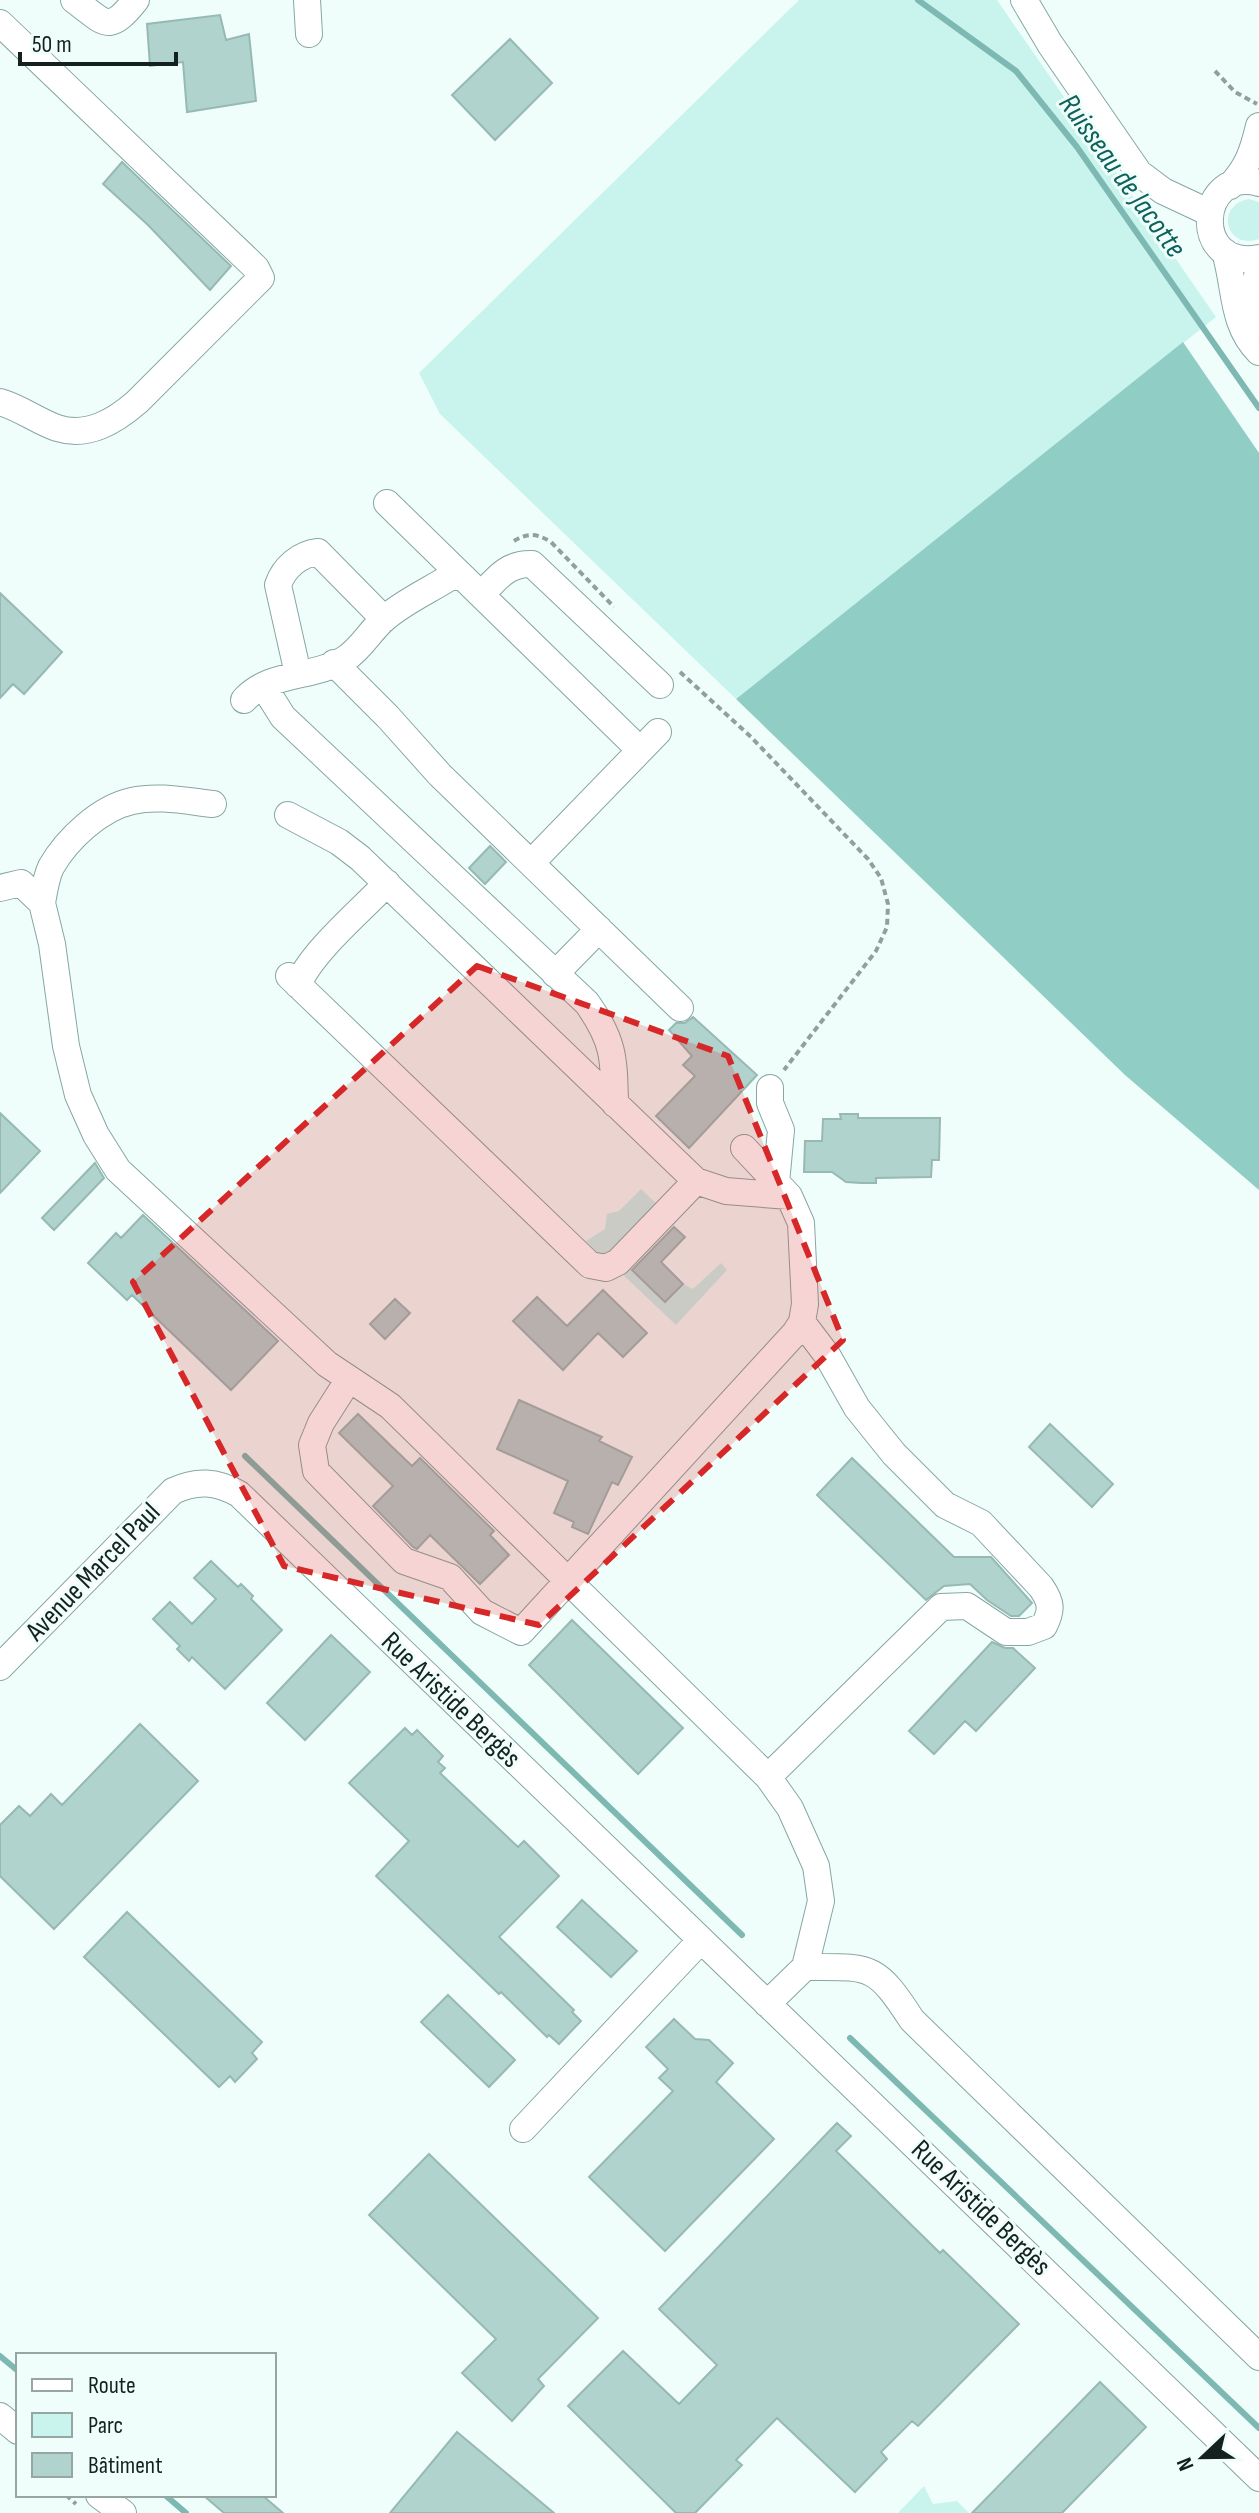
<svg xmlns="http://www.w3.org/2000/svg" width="1259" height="2513" viewBox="0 0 1259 2513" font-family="'Sofia Sans Condensed',sans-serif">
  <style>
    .green { fill: #c9f4ed }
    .forest { fill: #90cdc5 }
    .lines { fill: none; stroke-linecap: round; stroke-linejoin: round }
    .stream { stroke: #7db9b2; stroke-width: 6 }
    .building { fill: #b0d3ce; stroke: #97b9b4; stroke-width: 2 }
    .minor-casing { stroke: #86a7a3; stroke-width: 28 }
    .path { stroke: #929f9d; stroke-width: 4; stroke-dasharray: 6 4; stroke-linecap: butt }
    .minor { stroke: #fff; stroke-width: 26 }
    .marked { fill: #d62828; fill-opacity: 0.2; stroke: #d62828; stroke-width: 6; stroke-dasharray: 16 10; stroke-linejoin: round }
    .labels { text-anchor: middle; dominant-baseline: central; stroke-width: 6; stroke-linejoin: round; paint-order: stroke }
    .street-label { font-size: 28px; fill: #14211f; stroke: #f0fefb }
    .water-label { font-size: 30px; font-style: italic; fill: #0f625b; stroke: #f0fefb }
  </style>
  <rect width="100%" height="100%" fill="#f0fefb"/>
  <!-- green -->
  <path class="green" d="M799,0H997L1216,317L736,699L440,414L419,373Z
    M1249,199L1259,202V239C1226,251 1214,205 1249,199Z
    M641,1189L661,1208L602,1259L586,1241L605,1229L607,1214L619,1211Z
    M624,1262L665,1302L683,1284L693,1289L721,1263L727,1270L676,1325L619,1271Z
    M924,2486L933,2504L957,2501L969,2513H898Z"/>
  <!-- forest -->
  <path class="forest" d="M1183,342L1259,453V1190L1125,1075L736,699Z"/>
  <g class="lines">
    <!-- stream -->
    <path class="stream" d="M918,0L1016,71L1077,147L1259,408
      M245,1456L742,1935
      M850,2038L1259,2428
      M0,2356L18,2371
      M165,2495L186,2513"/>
  </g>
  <!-- building -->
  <path class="building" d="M220,15L226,40L249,34L256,101L187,112L183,62L150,66L147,24Z
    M510,39L552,83L495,140L452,95Z
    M122,162L231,266L210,290L148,225L103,184Z
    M0,593L62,652L24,694L13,684L0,698Z
    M490,846L506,862L485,884L469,868Z
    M693,1017L757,1075L689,1148L656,1116L695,1076L683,1065L692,1056L669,1030L676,1023H685Z
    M0,1113L40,1151L0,1193Z
    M840,1114H858V1118H940L939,1160H932L931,1177L876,1178V1183H861L846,1182L832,1172H804L805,1141H822L823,1119H841Z
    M95,1163L104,1178L54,1230L42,1218Z
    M143,1215L278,1341L231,1390L132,1295L127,1300L88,1263L116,1233L121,1238Z
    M674,1227L685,1237L661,1262L683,1284L665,1302L632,1270Z
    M603,1290L647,1333L623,1357L598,1333L563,1370L513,1321L537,1297L567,1326Z
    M395,1299L410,1313L385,1339L370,1324Z
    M519,1400L602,1437L599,1441L632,1457L618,1485L612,1482L588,1534L572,1527L574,1522L554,1513L568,1481L497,1449Z
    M358,1414L412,1466L420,1458L494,1531L490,1535L509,1555L480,1584L430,1535L417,1549L413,1547L373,1506L393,1486L339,1433Z
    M1050,1424L1113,1484L1092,1507L1029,1447Z
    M852,1458L954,1557H991L1032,1603L1019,1616H1011L987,1600L970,1584L944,1586L926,1600L817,1495Z
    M211,1561L238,1587L241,1584L253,1596L251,1599L282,1630L225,1689L192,1657L189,1661L177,1649L180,1646L153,1619L170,1602L192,1624L216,1599L194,1578Z
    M572,1620L683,1728L638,1774L529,1665Z
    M331,1635L370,1672L305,1740L267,1703Z
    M992,1642L1005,1648H1013L1035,1668L976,1731L965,1721L934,1754L909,1731Z
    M140,1724L198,1781L54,1929L0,1876V1825L19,1806L30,1816L51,1794L62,1805Z
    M405,1728L412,1735L417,1730L443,1756L438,1762L445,1768L440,1773L518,1847L524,1841L559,1876L499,1937L574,2010L572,2012L581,2021L559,2044L549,2035L547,2037L501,1992L499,1994L376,1876L409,1841L349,1783Z
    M582,1900L637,1951L611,1977L557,1927Z
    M127,1912L262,2042L252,2053L257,2059L235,2082L230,2076L219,2087L84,1957Z
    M448,1995L515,2060L489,2087L421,2022Z
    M674,2019L695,2039L709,2040L733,2063L716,2082L774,2139L665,2251L589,2177L673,2091L659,2078L668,2069L646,2047Z
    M837,2123L851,2136L836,2151L940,2253L943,2250L1019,2324L918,2426L912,2421L881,2452L887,2459L855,2492L777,2418L736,2460L742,2465L695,2513H676L568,2406L623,2351L679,2404L717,2365L659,2309Z
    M429,2154L598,2318L538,2379L544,2386L512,2421L462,2373L496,2339L369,2215Z
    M1100,2382L1146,2427L1062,2513H972Z
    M457,2432L554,2513H390Z
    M203,2495H262L283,2513H224Z"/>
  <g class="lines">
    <!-- minor casing -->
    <g class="minor-casing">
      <path id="minor" d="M74,0C105,23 108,35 136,0
        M307,0L309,34
        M1024,0L1050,44L1139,173L1163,191L1210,213
        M0,23L256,268L261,278L137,402C115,421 88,438 57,428C37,421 21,408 0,402
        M1259,183C1197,166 1190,271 1259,258
        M1230,186C1248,167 1253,151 1259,126
        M1225,252C1236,288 1231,324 1259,352
        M1252,326L1251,295L1259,270
        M387,503L640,750
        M482,594C497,578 508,563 532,564L660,685
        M334,663L388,717L440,775L680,1008
        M298,674L278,585C284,567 300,554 318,552L384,619
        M266,685L271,698L283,717L587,1003C614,1041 614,1058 615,1104
        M244,700C268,672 315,678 345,659C361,649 370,631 384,619C403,602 430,590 452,576L464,578
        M288,815L339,842L360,858L696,1181L726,1191L789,1196
        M532,862L658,732
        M0,888L21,883L42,903L52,944L66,1046L78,1095L96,1135L118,1170L327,1364L390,1406L768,1777L790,1808L816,1866L821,1901L805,1967L767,2004
        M42,903C44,892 46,877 51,867C67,839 100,808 132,801C158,795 186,801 213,804
        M555,974L599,929
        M289,976L590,1265L606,1268L618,1262L696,1181
        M298,985C311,952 362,910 387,883
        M770,1088V1103L781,1130L776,1183
        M349,1379L321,1423L312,1445L316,1471L404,1561L450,1577L482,1612L521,1632L795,1333L802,1322L805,1304L801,1223L789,1196L744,1148
        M0,1667L173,1491C197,1480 216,1481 239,1494L1259,2478
        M768,1777L941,1607L967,1606L1006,1632H1028L1044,1626C1052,1610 1052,1603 1041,1587L981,1523L945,1505L894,1454L857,1408L827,1355L802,1322
        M805,1967C871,1967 875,1963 912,2020L1259,2357
        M523,2129L701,1940
        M0,2416L18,2431
        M99,2495L123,2513"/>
    </g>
    <!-- path -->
    <path class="path" d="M1215,71L1235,92L1257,104
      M514,541C528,532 538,534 551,542L614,607
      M680,672L751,737L868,859L881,878L888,904L887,927L876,951L784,1070
      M66,2495L76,2504"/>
    <!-- minor -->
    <use href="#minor" class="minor"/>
  </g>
  <!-- marked area -->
  <path class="marked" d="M477,966L728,1056L843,1340L539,1625L284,1566L133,1282Z"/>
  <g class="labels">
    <!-- street labels -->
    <g class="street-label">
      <text transform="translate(93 1572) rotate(-46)">Avenue Marcel Paul</text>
      <text transform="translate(451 1700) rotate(44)">Rue Aristide Bergès</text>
      <text transform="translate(981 2208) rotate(44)">Rue Aristide Bergès</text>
    </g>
    <!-- water labels -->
    <g class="water-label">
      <text transform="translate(1122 176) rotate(54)">Ruisseau de Jacotte</text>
    </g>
  </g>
  <!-- legend -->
  <rect x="16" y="2353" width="260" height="144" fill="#f0fefb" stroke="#98a6a3" stroke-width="2"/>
  <rect x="32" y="2379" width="40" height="12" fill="#ffffff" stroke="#98a6a3" stroke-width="2"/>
  <text x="88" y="2393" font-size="24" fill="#14211f">Route</text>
  <rect x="32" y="2413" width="40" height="24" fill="#c9f4ed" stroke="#98a6a3" stroke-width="2"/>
  <text x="88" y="2433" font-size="24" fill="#14211f">Parc</text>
  <rect x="32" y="2453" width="40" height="24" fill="#b0d3ce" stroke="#98a6a3" stroke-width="2"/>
  <text x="88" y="2473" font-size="24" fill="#14211f">Bâtiment</text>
  <!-- north arrow -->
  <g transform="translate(1203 2457) rotate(248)" stroke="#f0fefb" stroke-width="6" paint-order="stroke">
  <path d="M0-6L14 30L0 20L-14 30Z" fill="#14211f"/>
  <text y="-12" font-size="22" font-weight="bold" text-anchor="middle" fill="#14211f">N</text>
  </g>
  <!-- scale -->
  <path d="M20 52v12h156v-12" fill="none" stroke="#14211f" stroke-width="4"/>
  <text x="32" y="52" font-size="24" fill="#14211f" stroke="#f0fefb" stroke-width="6" paint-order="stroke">50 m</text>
</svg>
